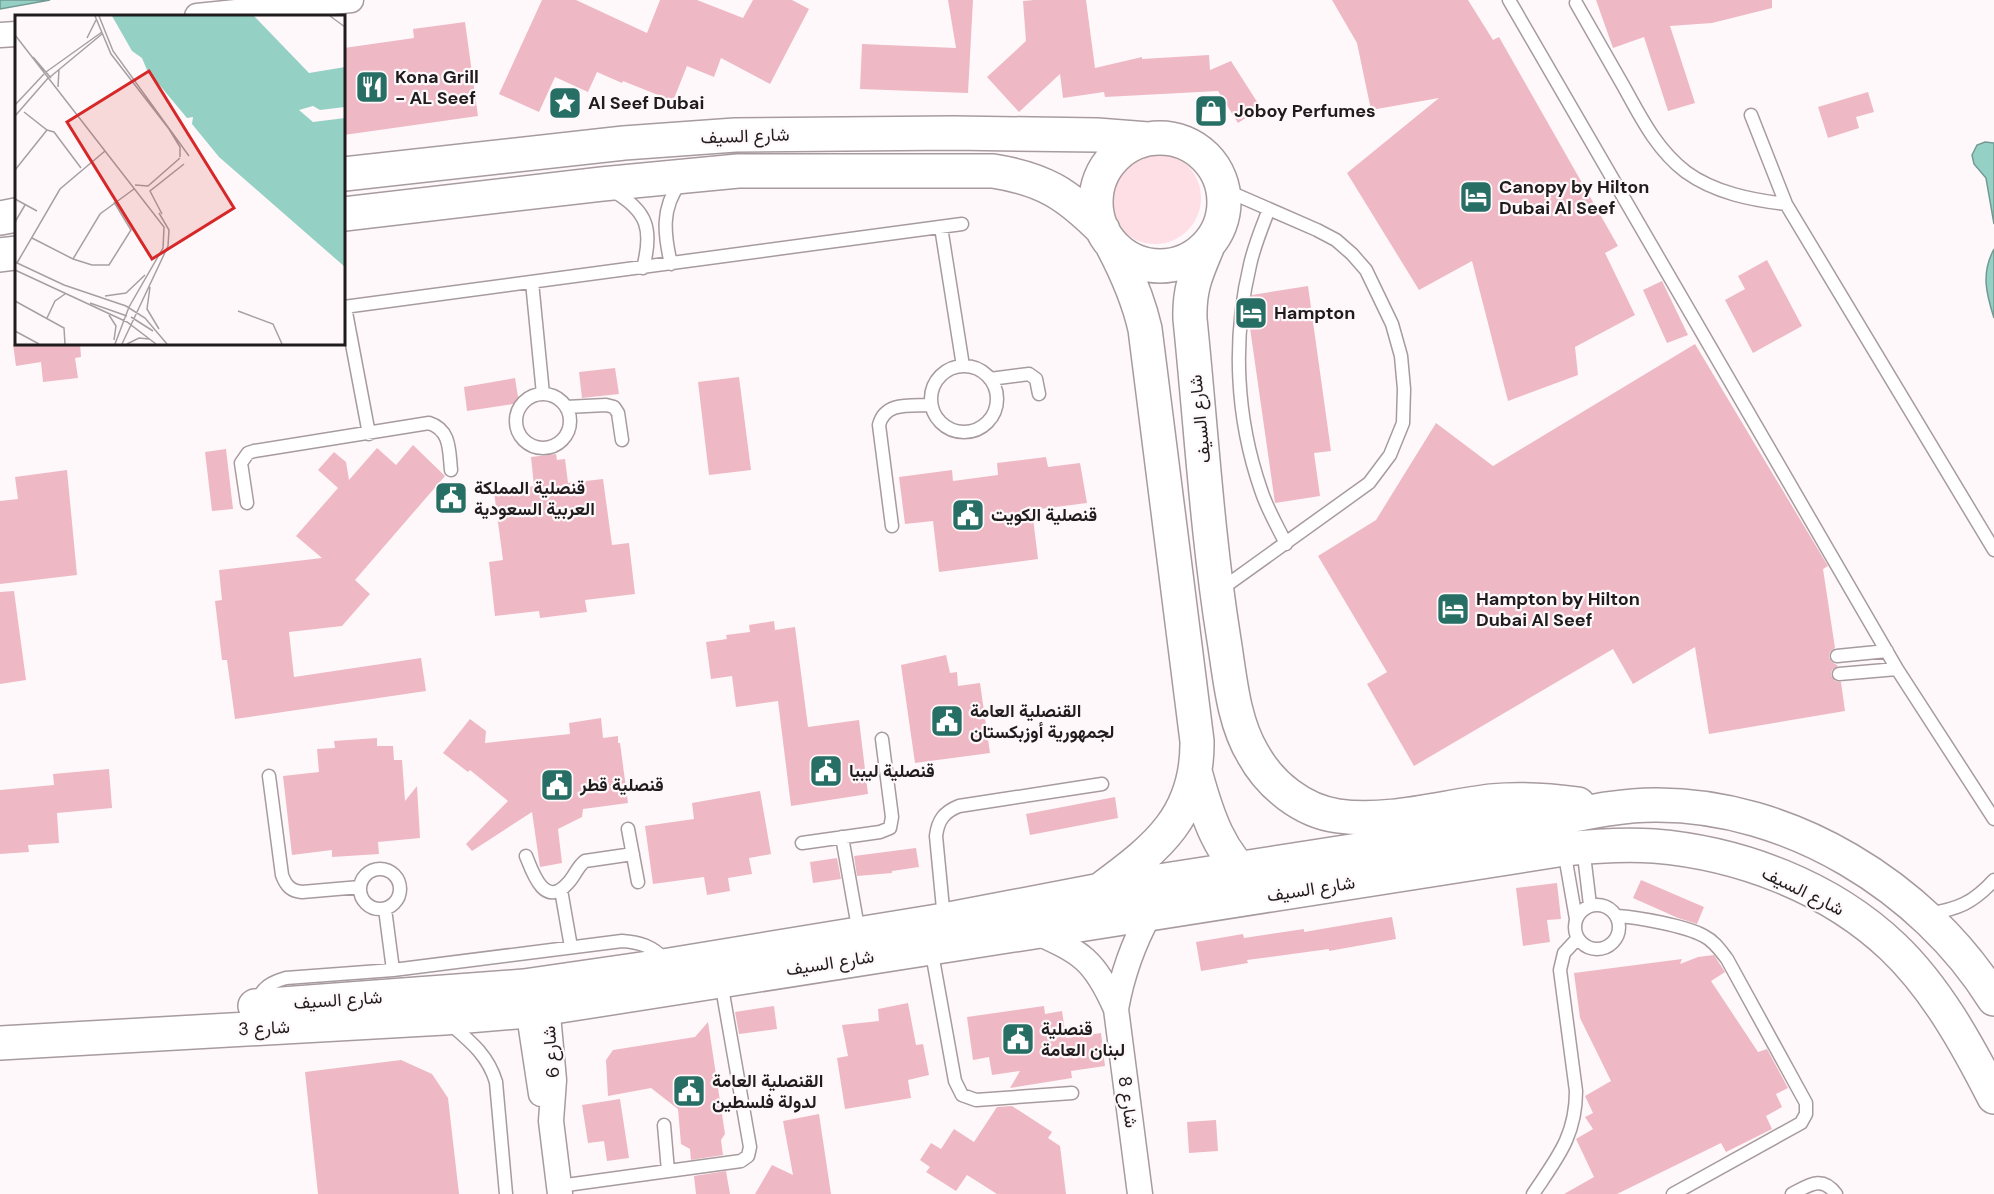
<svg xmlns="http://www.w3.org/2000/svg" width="1994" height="1194" viewBox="0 0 1994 1194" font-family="'DM Sans',Vazirmatn,sans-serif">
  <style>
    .green { fill: #fedfe6 }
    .water { fill: #95d0c5; stroke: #729a93; stroke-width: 1.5 }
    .building { fill: #eeb9c5 }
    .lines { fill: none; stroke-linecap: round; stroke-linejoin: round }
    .lane-casing { stroke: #a79b9e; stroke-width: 15 }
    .street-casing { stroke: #a79b9e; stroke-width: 27 }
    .secondary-casing { stroke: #a79b9e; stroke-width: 36 }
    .lane { stroke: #fff; stroke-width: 12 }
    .street { stroke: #fff; stroke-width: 24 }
    .secondary { stroke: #fff; stroke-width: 33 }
    .labels { text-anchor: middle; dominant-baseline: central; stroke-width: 4.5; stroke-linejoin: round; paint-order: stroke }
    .poi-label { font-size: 18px; font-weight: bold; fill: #201c1d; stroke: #fef8fa; text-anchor: start }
    .street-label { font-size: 18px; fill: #201c1d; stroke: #fef8fa }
    .inset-river { fill: none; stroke: #95d0c5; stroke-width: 3 }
    .inset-road { fill: none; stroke: #a5a0a2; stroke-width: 1.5 }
    .view { fill: #d62828; fill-opacity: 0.15; stroke: #d62828; stroke-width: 3 }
    .inset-edge { fill: none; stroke: #201c1d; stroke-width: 3 }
  </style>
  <rect width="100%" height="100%" fill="#fef8fa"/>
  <!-- green -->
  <path class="green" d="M1109 198a46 46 0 1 1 92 0a46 46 0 1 1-92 0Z"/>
  <!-- water -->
  <path class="water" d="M0,0H50L0,9Z
    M1985,142L1994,143V224L1986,178L1974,164L1972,155L1977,145Z
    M1994,249V318C1986,293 1981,273 1994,249Z"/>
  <!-- building -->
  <path class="building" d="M542,0H576L647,33L660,0H697L743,18L753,0H792L809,9L770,84L721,58L714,77L687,66L673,101L623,81L622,83L597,72L588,92L555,77L539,112L499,94Z
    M948,0H973L968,93L860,89L862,44L956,48Z
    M1034,0H1086L1095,68L1142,57V59L1209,55L1210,70L1231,61L1261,108L1238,123L1218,91L1105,97L1104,92L1063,98L1060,74L1019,112L987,77L1026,41L1023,1Z
    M1332,0H1468L1493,40L1499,37L1618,246L1605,253L1635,315L1575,347L1578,375L1508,401L1472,261L1419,290L1347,173L1439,98L1371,110L1357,43Z
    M1596,0H1772V8L1712,23L1670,26L1695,103L1668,111L1644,37L1613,48Z
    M465,22L478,116L344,135V48L414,38L413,29Z
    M1868,92L1874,112L1856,117L1859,128L1828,138L1818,107Z
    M1767,260L1802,326L1753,353L1725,300L1745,289L1738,276Z
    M1662,281L1688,335L1667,343L1643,290Z
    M1308,286L1331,451L1314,453L1320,496L1275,503L1249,321L1252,295Z
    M13,344H80L81,357L75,358L78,378L43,382L41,362L16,366Z
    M1695,344L1828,566L1823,569L1835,648L1830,652L1829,657L1831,661L1838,666L1832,670L1831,675L1835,681L1841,682L1845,711L1709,734L1695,647L1633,684L1613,649L1414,766L1367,684L1387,672L1318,556L1376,520L1436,423L1493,466Z
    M615,368L619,394L582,398L579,372Z
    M739,377L751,470L709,475L698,382Z
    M515,378L519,403L467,411L464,387Z
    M413,445L445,476L355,580L370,594L342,626L289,632L294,677L421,658L426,691L235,719L227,660H222L215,601L222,600L219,570L322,558L296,536L338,488L318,470L334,452L346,462L349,480L377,448L396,465Z
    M226,449L233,509L212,511L205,452Z
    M556,454L557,460L565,459L568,483L603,479L612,545L629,543L635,594L585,600L587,612L540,618L539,611L495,616L489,562L503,560L494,492L534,486L531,457Z
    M1046,457L1048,467L1080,463L1087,503L1032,510L1038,559L939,572L933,521L905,524L899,477L952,470L953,481L998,475L997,463Z
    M67,470L77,575L0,584V501L18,499L15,477Z
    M14,591L26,680L0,684V592Z
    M774,621L775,630L795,627L808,727L859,720L868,794L791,806L778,701L736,707L732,676L711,679L706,642L727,639L726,635L750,632L749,625Z
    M946,655L950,673L957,672L958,686L980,683L990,753L915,763L901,665Z
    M601,718L603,738L618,736V743H620L628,803L583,809L582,817L558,829L562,863L540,867L532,812L472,851L466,844L508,801L470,770L468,772L443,753L470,719L486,731L485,743L570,734L569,723Z
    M377,738V746H393L394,760H402L405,801L417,786L420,838L378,842L379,854L332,857V850L292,855L283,776L319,772L317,749L335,748L334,741Z
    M109,769L112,808L57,813L59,843L28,845L29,852L0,854V790L54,785L53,774Z
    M760,791L771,854L749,858L752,874L728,878L730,891L707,895L704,877L653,884L645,826L694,819L692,803Z
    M1115,797L1118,818L1030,835L1026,814Z
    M916,848L919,867L892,871V873L857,876L854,856Z
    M837,858L841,879L813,883L810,862Z
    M1641,880L1704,907L1697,924L1678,918L1633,898Z
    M1557,883L1561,919L1547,920L1550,942L1523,946L1516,888Z
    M1392,917L1396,939L1329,951V949L1247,960L1248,963L1201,971L1196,942L1243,934L1244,938L1304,929V932Z
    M1714,955L1725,972L1711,981L1758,1052L1767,1049L1788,1088L1776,1094L1782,1107L1766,1116L1772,1129L1726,1152L1721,1143L1617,1194H1564L1594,1177L1576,1139L1593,1129L1585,1117L1593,1113L1585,1096L1611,1081L1580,1018L1574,973L1682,959L1680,964L1698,957Z
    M908,1003L916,1045L923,1044L929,1075L908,1080L911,1098L845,1109L837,1058L848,1056L842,1025L879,1021L878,1009Z
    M774,1006L777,1029L739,1034L735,1012Z
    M1044,1006L1045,1014L1062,1011L1066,1038L1101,1033L1105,1066L1071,1071L1072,1078L1010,1088L1020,1071L992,1075L989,1057L973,1060L967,1017Z
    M708,1022L725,1134L721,1140L723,1155L691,1160L690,1149L681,1144L678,1109L651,1088L608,1096L606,1060L613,1050L695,1037Z
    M401,1060L432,1074L448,1098L459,1194H318L305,1072Z
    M620,1099L629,1158L607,1161L604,1141L588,1143L582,1105Z
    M1012,1106L1052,1132L1048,1138L1060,1146L1066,1194H997L967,1175L956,1191L926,1172L930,1167L920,1160L931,1143L941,1149L954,1129L974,1142L997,1107Z
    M819,1114L831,1194H755L772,1165L793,1175L783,1121Z
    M1216,1120L1218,1151L1189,1153L1187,1122Z
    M726,1171L730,1194H696L694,1176Z"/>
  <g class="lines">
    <!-- lane casing -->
    <g class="lane-casing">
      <path id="lane" d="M1509,0L1897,669L1994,819
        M1576,3C1592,31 1608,59 1624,87C1641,118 1657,150 1686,172C1715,193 1752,200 1786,204
        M1751,115L1786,204L1994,550
        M613,191C648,211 653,230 643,268
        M1269,209C1262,227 1254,246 1250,265C1232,340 1236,418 1261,490C1267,509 1278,527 1286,544
        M941,227L963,366
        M671,264C664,234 661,208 680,183
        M532,282L543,394
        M344,307L962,224
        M345,307L369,434
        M931 399a33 33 0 1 1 66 0a33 33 0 1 1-66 0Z
        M990,379L1029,374L1036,379L1039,394
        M516 421a27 27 0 1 1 54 0a27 27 0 1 1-54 0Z
        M566,407L606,405L614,407L618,413L622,440
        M247,503L241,463L248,453L254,451L429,423C451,430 449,451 451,470
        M892,526L879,425C885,401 911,406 931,405
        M1220,590L1369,483L1390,455L1403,423L1404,389L1401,356L1392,324L1366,270L1352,254L1336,240L1317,230L1223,189
        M1837,656L1887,651
        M1839,674L1897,669
        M269,776L282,875C286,886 291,891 302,892L360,887
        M628,829L638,882
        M842,837L859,933
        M802,843L880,832L890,828L892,817L882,739
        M1583,847L1590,905
        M1564,850L1576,919
        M526,856C533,874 545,909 568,883C575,876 577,867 585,861L633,854
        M360 889a20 20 0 1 1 40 0a20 20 0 1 1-40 0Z
        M561,890L571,947
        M1575 927a22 22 0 1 1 44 0a22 22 0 1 1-44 0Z
        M385,909L393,970
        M1928,914C1958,909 1973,903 1994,880
        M1617,916C1637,917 1686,926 1704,936C1714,941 1720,950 1727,959L1806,1103V1114L1801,1123L1673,1194
        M944,919L936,836C938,820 944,812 959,806L1102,784
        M931,948L955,1081L962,1095L976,1100L1072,1093
        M257,1002C262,987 272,982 286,978L393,970L622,941C639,942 653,946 665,960
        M449,1023C470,1041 488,1055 496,1082L506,1194
        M664,1125L668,1171
        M559,1186L741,1161L748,1156L750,1147L721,982
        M1533,1194C1557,1158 1576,1136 1576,1091L1560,970L1564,953L1577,939
        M1792,1194C1809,1185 1822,1175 1836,1194"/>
    </g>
    <!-- street casing -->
    <g class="street-casing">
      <path id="street" d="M197,16L351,0
        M0,35L16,34
        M1034,931C1082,953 1094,959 1116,1009L1140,1194
        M546,993L554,1080L551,1121L560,1194
        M526,995L541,1094
        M1116,1009C1122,975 1133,944 1150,913"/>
    </g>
    <!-- secondary casing -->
    <g class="secondary-casing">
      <path id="secondary" d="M1096 202a64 64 0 1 1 128 0a64 64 0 1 1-128 0Z
        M344,174L624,143L735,135L953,133L1097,135L1148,139
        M344,214L602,184L738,171H993C1044,179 1067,194 1103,230
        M0,218L16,215
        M1209,243C1197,272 1189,287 1190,319C1201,426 1207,534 1224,640C1230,677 1233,721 1253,754C1270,785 1302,811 1338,816C1389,823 1441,807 1491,801C1520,798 1549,800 1578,804
        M0,255L16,253
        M1196,775C1207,815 1220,856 1254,882
        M1104,887C1158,847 1198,815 1197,741L1145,329C1138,298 1126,271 1111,243
        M255,1006L524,986L669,965L944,920L1101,890L1538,822C1577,815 1615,805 1655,805C1789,804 1924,887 1994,999
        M0,1043L444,1018L528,1011L1564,849C1594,846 1624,844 1654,846C1740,853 1830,887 1893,947C1936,988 1967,1044 1994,1097"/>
    </g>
    <!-- lane -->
    <use href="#lane" class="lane"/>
    <!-- street -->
    <use href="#street" class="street"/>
    <!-- secondary -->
    <use href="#secondary" class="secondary"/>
  </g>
  <!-- icons -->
  <defs>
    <g id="restaurant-square" transform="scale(1.725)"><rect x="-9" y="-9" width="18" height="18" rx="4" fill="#276e64" stroke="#fef8fa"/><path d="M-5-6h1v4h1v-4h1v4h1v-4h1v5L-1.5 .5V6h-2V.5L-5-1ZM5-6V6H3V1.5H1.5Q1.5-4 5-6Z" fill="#fff"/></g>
    <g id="sight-square" transform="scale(1.725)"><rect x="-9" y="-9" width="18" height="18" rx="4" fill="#276e64" stroke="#fef8fa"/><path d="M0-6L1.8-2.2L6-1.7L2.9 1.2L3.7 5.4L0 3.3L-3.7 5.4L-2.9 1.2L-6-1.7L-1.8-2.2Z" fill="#fff"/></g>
    <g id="shop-square" transform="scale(1.725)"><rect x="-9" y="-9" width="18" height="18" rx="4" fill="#276e64" stroke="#fef8fa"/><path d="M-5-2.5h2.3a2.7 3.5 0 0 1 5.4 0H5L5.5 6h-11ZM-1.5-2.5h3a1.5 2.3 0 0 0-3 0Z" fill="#fff"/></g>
    <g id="hotel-square" transform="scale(1.725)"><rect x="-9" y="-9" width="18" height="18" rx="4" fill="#276e64" stroke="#fef8fa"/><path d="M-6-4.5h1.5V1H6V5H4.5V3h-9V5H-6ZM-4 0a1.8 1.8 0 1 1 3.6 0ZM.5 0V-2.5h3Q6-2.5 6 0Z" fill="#fff"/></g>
    <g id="civic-square" transform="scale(1.725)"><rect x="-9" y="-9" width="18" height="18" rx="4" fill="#276e64" stroke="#fef8fa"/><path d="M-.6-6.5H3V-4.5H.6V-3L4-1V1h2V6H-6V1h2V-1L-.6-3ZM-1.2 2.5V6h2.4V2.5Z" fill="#fff"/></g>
  </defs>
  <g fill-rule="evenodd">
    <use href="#restaurant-square" x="372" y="87"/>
    <use href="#sight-square" x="565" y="103"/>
    <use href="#shop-square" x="1211" y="111"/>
    <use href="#hotel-square" x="1476" y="197"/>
    <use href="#hotel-square" x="1251" y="313"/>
    <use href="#civic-square" x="451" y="498"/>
    <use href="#civic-square" x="968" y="515"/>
    <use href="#hotel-square" x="1453" y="609"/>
    <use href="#civic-square" x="947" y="721"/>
    <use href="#civic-square" x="826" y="771"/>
    <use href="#civic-square" x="557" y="785"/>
    <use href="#civic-square" x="1018" y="1039"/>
    <use href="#civic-square" x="689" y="1091"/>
  </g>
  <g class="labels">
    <!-- poi labels -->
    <g class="poi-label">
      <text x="395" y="77">Kona Grill<tspan x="395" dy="21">- AL Seef</tspan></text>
      <text x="588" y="103">Al Seef Dubai</text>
      <text x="1234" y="111">Joboy Perfumes</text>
      <text x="1499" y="187">Canopy by Hilton<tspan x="1499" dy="21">Dubai Al Seef</tspan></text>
      <text x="1274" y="313">Hampton</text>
      <text x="474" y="488">قنصلية المملكة<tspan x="474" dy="21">العربية السعودية</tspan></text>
      <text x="991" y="515">قنصلية الكويت</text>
      <text x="1476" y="599">Hampton by Hilton<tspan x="1476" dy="21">Dubai Al Seef</tspan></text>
      <text x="970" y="711">القنصلية العامة<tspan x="970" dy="21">لجمهورية أوزبكستان</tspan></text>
      <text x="849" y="771">قنصلية ليبيا</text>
      <text x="580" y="785">قنصلية قطر</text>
      <text x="1041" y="1029">قنصلية<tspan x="1041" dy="21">لبنان العامة</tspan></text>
      <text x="712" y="1081">القنصلية العامة<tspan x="712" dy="21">لدولة فلسطين</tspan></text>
    </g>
    <!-- street labels -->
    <g class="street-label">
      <text transform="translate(745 136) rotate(-2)">شارع السيف</text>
      <text transform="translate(1200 419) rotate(-96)">شارع السيف</text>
      <text transform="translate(1311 889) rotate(-9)">شارع السيف</text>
      <text transform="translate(1803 891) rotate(26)">شارع السيف</text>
      <text transform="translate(830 963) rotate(-9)">شارع السيف</text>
      <text transform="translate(338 1000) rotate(-4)">شارع السيف</text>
      <text transform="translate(264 1028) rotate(-3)">شارع 3</text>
      <text transform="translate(551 1052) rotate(-95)">شارع 6</text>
      <text transform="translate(1128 1102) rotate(82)">شارع 8</text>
    </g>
  </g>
  <!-- overview -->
  <g transform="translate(15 15)">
    <rect width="330" height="330" fill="#fef8fa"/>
    <path d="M97,1H239L294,58L330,52V92L305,95L298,91L284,95L298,107L330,103V252L204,142L177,109L178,102L172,103L132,55L127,43L117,36Z" fill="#95d0c5"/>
    <path class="inset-river" d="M121,19L149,1"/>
    <path class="inset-road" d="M80,1L96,39L154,114L165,132V142M84,1L98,36L174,141M315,1L330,12M0,20L149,212L148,233L114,292L100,329M72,23L81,5M18,42L36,63M31,57L87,17M35,62L87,19M43,72L44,54M0,90L29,59M9,97L32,115L39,117L66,153M0,101L34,62M0,155L32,115M120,170L133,171L165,143M0,184L22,196M147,199L135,176L169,149M0,207L10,190M17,223L58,244L77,250H94L116,215L99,187M58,244L85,199L119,174M0,247L49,270L111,291L130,303L152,329M2,248L45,174L90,136M0,255L112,307L141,329M135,272L132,294L144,314M90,281L111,278L130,260M0,286L49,313L50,329M75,288L112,301M223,296L258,309L267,329M94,300L101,311L99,325M116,302L138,316M32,303L40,286L50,279M0,316L24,329M107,329L153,231L154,215L144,198M112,329L124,323L134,324"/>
    <path class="view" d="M134,56L219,193L137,244L52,107Z"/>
    <rect width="330" height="330" class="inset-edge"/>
  </g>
</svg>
